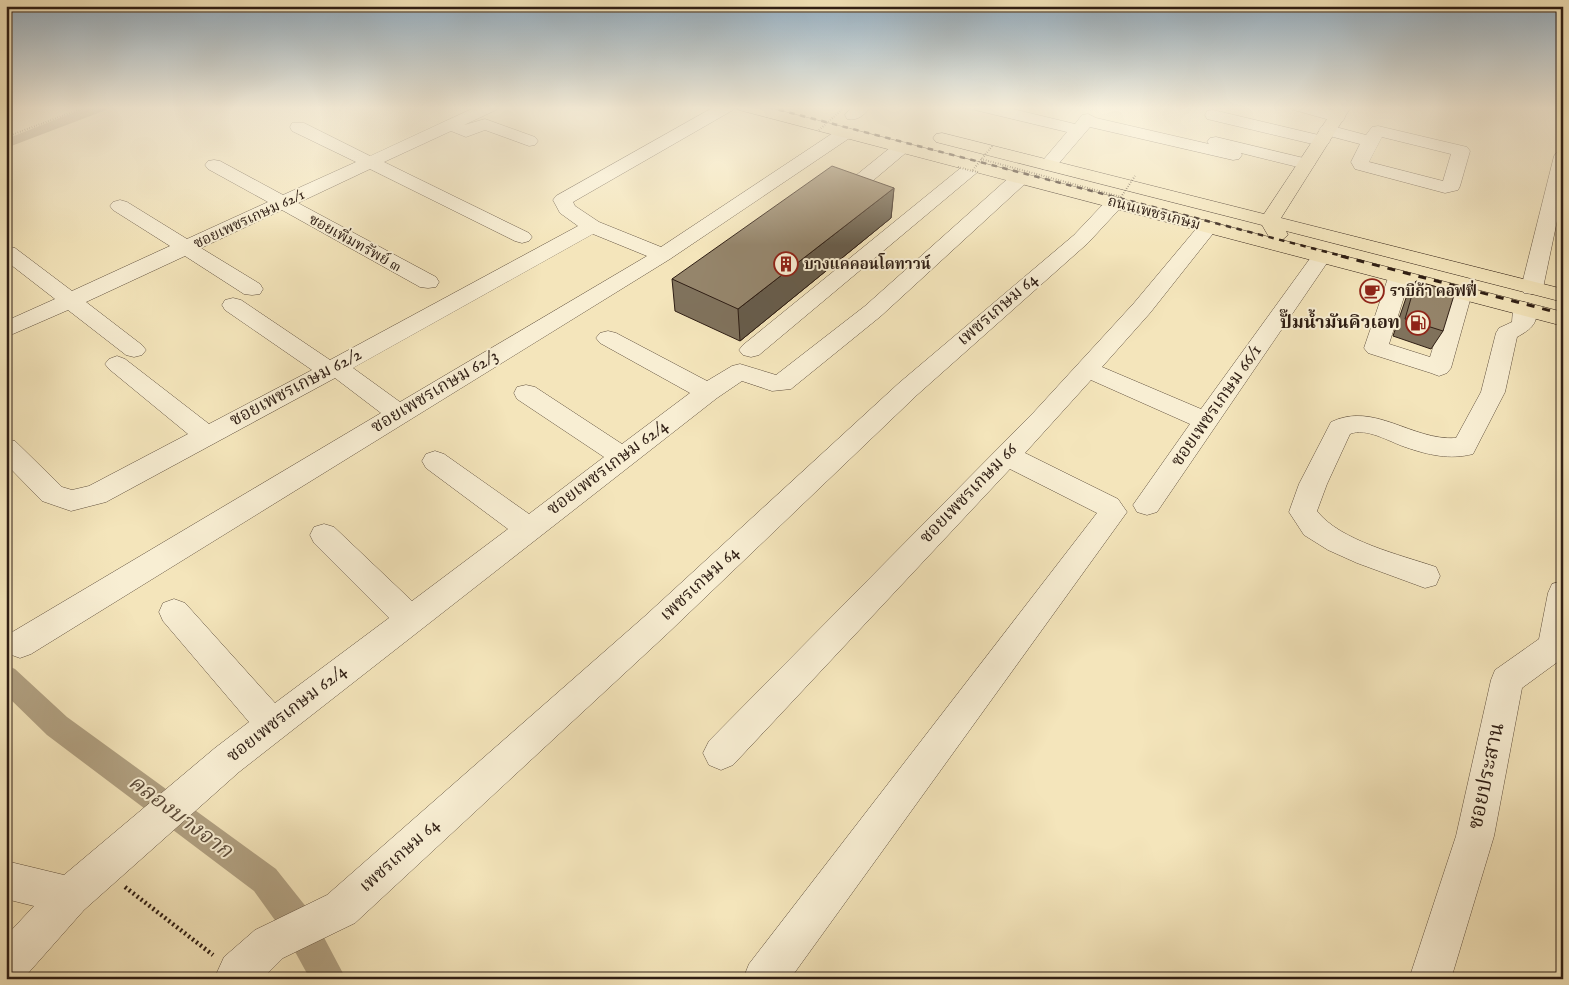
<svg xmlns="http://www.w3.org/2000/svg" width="1569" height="985" viewBox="0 0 1569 985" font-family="'IM FELL English','Noto Serif Thai',serif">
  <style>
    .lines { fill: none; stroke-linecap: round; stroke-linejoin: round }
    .canal { fill: #b1a182; fill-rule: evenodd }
    .minor-casing { stroke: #60503e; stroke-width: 1 }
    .major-casing { stroke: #2f1e14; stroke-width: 1 }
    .path-far1 { stroke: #2f1e14; stroke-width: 2; stroke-dasharray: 0.5 2; stroke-linecap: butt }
    .path { stroke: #2f1e14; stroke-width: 4.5; stroke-dasharray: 2 3; stroke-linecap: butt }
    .minor { fill: #f8eed3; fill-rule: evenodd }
    .major { fill: #f4e5bb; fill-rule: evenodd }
    .rail-far1 { stroke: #2f1e14; stroke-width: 2.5; stroke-dasharray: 5.5 5.5; stroke-linecap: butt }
    .rail { stroke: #2f1e14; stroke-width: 3; stroke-dasharray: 8 8; stroke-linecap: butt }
    .path-bridge { stroke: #2f1e14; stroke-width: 2; stroke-dasharray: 0.5 2; stroke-linecap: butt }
    .wall { fill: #80725c; stroke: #2f1e14 }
    .shaded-wall { fill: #685d4b; stroke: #2f1e14 }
    .building { fill: #95856b; stroke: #2f1e14 }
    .labels { text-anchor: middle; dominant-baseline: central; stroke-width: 4; stroke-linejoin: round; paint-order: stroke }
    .far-street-label { font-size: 15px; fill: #2f1e14; stroke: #f8eed3 }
    .far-poi-label { font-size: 15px; font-weight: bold; fill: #2f1e14; stroke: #f8eed3; text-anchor: start }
    .street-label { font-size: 18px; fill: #2f1e14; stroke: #f8eed3 }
    .poi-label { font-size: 18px; font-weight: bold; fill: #2f1e14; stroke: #f8eed3; text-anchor: end }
    .near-street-label { font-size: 21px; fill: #2f1e14; stroke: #f8eed3 }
    .near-water-label { font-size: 22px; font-style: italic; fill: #5c4c3a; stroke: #f8eed3 }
  </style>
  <rect width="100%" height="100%" fill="#f4e5bb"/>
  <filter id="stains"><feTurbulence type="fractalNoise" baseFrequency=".004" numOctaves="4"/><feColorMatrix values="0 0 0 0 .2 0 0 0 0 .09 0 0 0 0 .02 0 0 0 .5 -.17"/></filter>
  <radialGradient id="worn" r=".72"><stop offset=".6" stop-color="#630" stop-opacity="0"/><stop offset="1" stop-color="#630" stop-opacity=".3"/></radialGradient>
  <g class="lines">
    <!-- canal -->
    <path class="canal" d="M88,107H107L106,110L6,148V139Z
      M6,665L15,669L67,717L276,869L311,913L346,979H310L287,937L254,891L47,735L6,695Z"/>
    <!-- minor casing -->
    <g class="minor-casing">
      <path id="minor" d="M476,107H498L496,110L464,125L485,119L535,137L538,141L535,145L529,146L485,130L466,137L451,131L384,162L529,233L532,237L529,241L522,243L515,241L370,169L298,203L436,277L439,282L436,287L428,288L420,287L282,210L201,248L260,284L263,289L260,294L252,295L244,294L185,256L86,302L142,345L146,350L142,355L134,357L126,355L68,310L6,337V321L55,299L6,261V246L15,248L72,291L170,246L113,210L110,206L113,202L120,200L127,202L187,239L268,202L208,169L205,165L208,161L214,160L220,161L283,195L356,162L292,131L290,127L292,123H304L370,156Z
        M714,107H735L733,110L573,202L575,206L599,222L661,247L839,129L845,128L851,129L854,133L851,137L670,259L31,654L20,658L9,654C5,647 5,641 9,634L381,413L335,378L106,502L71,511L42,501L6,464V439L15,441L62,487L72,490L89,486L188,434L109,369L105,364L109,359L117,356L125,359L209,424L312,370L225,310L222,305L225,300L233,298L241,300L330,360L578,226L560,213L553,200L556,196ZM593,234L647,256L400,402L353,368Z
        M852,107H870C864,116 857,121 847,119L845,115Z
        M973,107H1004L1075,124L1082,115L1088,114L1096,118L1209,144L1207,142L1210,138L1216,137L1312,160L1315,164L1312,168L1306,169L1241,153L1242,155L1239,159L1233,160L1090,127L1054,169L1048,170L1042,169L1039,165L1067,132L975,110Z
        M1292,107H1320L1343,113L1345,117L1343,121L1337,122L1294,110Z
        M1213,110L1327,137L1330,141L1327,145L1321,146L1207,119L1205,115L1207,111Z
        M1328,125L1366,135L1372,127L1378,126L1467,147L1470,151L1460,186L1458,190L1445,193L1355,169L1351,162L1360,144L1322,134L1319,130L1322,126ZM1382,137L1451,154L1443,181L1369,162Z
        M902,142L908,143L911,147L908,151L863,189L856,191L849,189L847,185L849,181L896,143Z
        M1563,151V192L1543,288L1540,293L1532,294L1524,293L1521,288L1554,156L1557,152Z
        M974,161L980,162L983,166L980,170L759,355L751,357L743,355L739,350L743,345L968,162Z
        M1020,172L1027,174L1029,178L1027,182L881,316L791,389L772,391L742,381L717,398L239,772L84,910L23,979H6V936L34,906L6,899V861L64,875L215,748L249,722L163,621L159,612L163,603L174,599L185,603L275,703L389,618L314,543L310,535L314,527L324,524L334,527L412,601L508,529L426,468L422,461L426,454L435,451L444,454L529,514L604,457L517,399L514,393L517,387L526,385L535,387L622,444L690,393L600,343L596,338L600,333L608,331L616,333L707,381L732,366L740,364L776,375L865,306L1013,174Z
        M1115,197L1122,199L1125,203L1088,243L917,395L667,634L355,923L283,958L262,979H214L224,957L255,930L327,895L645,616L899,383L1074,235L1108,199Z
        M1208,221L1215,223L1218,227L1215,231L1150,313L1102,367L1201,409L1314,253L1321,251L1328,253L1331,257L1157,512L1147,515L1137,512L1133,505L1190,424L1091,380L1025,453L1118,499L1127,512L790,979H743L749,964L1097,513L1010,469L733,765L721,770L709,765L703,753L709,741L1034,412L1134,303L1201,223Z
        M1399,272L1407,273L1410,278L1389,344L1430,357L1450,293L1453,288L1461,286L1469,288L1472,293L1451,368L1447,373L1439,376L1431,373L1368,353L1364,348L1388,278L1391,273Z
        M1524,302L1532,304C1543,321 1530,330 1517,337L1505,392L1473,454C1450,460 1428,455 1405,447C1390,442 1366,427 1350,434L1327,484L1317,511C1340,541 1401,555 1436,567L1440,576L1436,585L1425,588L1357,563L1328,550L1304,535L1289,512L1299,484L1331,422C1374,401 1412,441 1456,438L1481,392L1496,333L1499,328L1512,322L1513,309L1516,304Z
        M1563,581V658L1522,688L1494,836L1451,979H1409L1456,836L1491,680L1495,670L1539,639L1548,593L1552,584Z"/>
    </g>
    <!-- major casing -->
    <g class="major-casing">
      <path id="major" d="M737,107H766L1269,237L1262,225L936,142L933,138L936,134L942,133L1264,214L1335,107H1351L1281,218L1563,289V302L1286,231L1288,235L1282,240L1563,312V326L739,110Z"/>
    </g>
    <!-- path-far1 -->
    <path class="path-far1" d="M6,137L86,107"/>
    <!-- path -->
    <path class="path" d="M125,887L213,955"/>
    <!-- minor -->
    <use href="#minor" class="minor"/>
    <!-- major -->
    <use href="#major" class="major"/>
    <!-- rail-far1 -->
    <path class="rail-far1" d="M768,107L1346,257"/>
    <!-- rail -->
    <path class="rail" d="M1341,256L1563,314"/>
    <!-- path-bridge -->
    <path class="path-bridge" d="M819,130L845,107
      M981,159L1121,197L1135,176
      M958,167L972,171
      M978,172L972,171L993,145"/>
  </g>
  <!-- wall -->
  <path class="wall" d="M894,188L891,218L740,341L675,311L672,279Z
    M1416,281L1443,331L1431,349L1393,336L1406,298Z"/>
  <!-- shaded-wall -->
  <path class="shaded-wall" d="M894,188L891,218L740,341L738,309Z"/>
  <!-- building -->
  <path class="building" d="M832,166L894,188L738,309L672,279Z
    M1416,281L1455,292L1443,331L1405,319Z"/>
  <!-- sky -->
  <linearGradient id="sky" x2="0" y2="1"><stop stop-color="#92acbf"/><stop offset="0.44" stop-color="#faf3e0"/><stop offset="1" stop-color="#faf3e0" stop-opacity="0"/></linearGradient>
  <rect width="1569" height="245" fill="url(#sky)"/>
  <!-- icons -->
  <defs>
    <g id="building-ring" transform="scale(1.25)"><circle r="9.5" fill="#f8eed3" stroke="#8f2418" stroke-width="1.5"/><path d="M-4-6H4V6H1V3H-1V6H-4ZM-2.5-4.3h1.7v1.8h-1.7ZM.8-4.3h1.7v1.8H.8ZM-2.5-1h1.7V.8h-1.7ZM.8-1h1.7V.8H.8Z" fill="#8f2418"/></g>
    <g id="cafe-ring" transform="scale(1.25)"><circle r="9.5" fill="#f8eed3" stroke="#8f2418" stroke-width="1.5"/><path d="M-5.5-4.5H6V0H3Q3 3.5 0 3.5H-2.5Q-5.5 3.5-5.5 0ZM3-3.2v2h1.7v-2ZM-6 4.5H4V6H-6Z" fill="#8f2418"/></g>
    <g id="fuel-ring" transform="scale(1.25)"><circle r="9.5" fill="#f8eed3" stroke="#8f2418" stroke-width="1.5"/><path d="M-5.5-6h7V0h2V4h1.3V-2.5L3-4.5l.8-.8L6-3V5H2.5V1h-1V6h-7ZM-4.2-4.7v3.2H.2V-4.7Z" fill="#8f2418"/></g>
  </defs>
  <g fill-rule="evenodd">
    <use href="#building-ring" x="786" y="264"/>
    <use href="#cafe-ring" x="1372" y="291"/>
    <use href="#fuel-ring" x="1418" y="323"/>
  </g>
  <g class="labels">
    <!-- far-street labels -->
    <g class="far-street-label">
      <text transform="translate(1154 213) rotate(15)">ถนนเพชรเกษม</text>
      <text transform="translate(249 219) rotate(-25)">ซอยเพชรเกษม 62/1</text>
      <text transform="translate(355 243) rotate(29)">ซอยเพิ่มทรัพย์ ๓</text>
    </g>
    <!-- far-poi labels -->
    <g class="far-poi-label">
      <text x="804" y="264">บางแคคอนโดทาวน์</text>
      <text x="1390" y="291">ราบิก้า คอฟฟี่</text>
    </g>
    <!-- street labels -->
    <g class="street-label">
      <text transform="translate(998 310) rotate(-41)">เพชรเกษม 64</text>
      <text transform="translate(296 388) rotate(-28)">ซอยเพชรเกษม 62/2</text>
      <text transform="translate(435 392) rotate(-31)">ซอยเพชรเกษม 62/3</text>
      <text transform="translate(1217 406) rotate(-55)">ซอยเพชรเกษม 66/1</text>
      <text transform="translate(608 468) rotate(-37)">ซอยเพชรเกษม 62/4</text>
      <text transform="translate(969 494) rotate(-46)">ซอยเพชรเกษม 66</text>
      <text transform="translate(700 584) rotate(-43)">เพชรเกษม 64</text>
      <text transform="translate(287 714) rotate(-38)">ซอยเพชรเกษม 62/4</text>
      <text transform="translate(400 856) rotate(-42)">เพชรเกษม 64</text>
    </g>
    <!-- poi labels -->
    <g class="poi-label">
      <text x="1400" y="323">ปั๊มน้ำมันคิวเอท</text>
    </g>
    <!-- near-street labels -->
    <g class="near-street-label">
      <text transform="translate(1487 776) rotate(-78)">ซอยประสาน</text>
    </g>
    <!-- near-water labels -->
    <g class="near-water-label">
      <text transform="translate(180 817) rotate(37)">คลองบางจาก</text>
    </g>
  </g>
  <!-- margin -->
  <rect width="1569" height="985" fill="none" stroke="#f4e5bb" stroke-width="25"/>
  <rect x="8" y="8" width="1554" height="970" fill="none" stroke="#2f1e14" stroke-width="2.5"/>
  <rect x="12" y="12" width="1544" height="960" fill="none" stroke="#2f1e14"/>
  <rect width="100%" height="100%" filter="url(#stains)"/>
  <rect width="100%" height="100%" fill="url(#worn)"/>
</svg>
